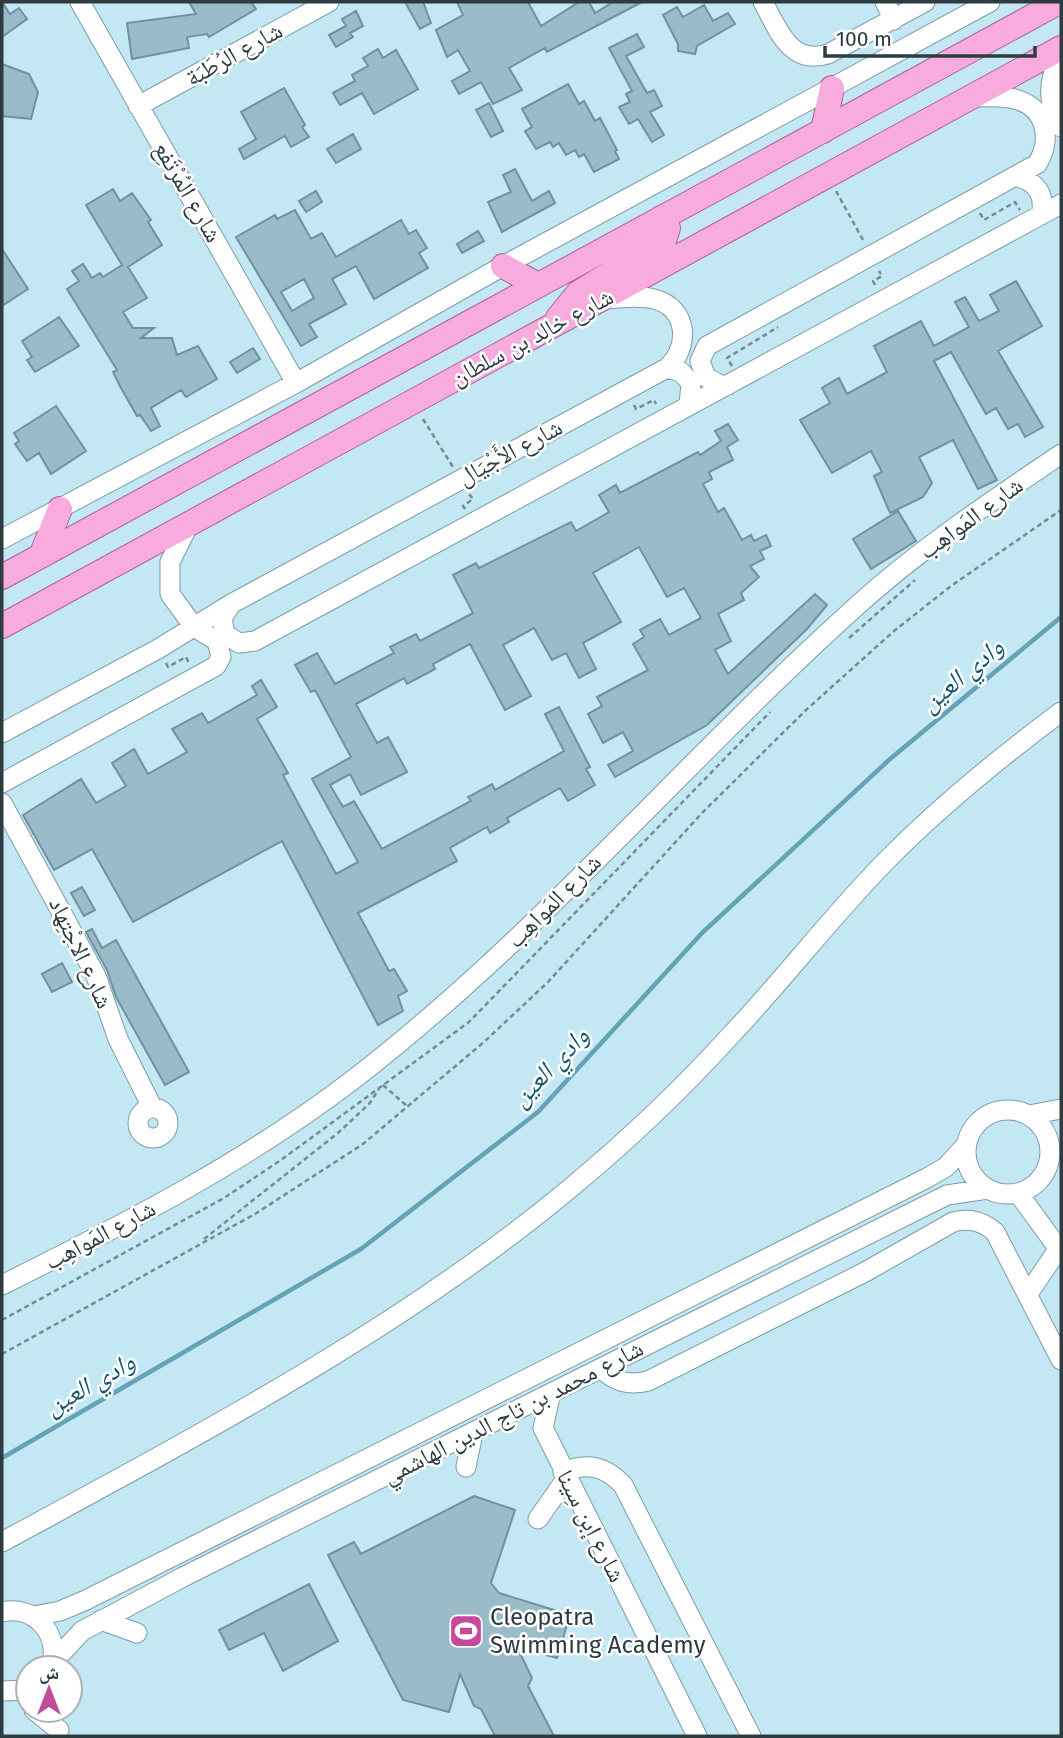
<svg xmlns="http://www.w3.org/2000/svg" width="1063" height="1738" viewBox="0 0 1063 1738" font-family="'Fira Sans','Noto Naskh Arabic',sans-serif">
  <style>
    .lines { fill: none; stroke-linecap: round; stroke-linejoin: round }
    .stream { stroke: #65a2b5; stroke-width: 4.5 }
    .building { fill: #9abcc8; stroke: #70919d; stroke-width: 2; fill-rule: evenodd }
    .minor-casing { stroke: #7c9da8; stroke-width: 21 }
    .major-casing { stroke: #ad6097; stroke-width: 26 }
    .path { stroke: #738b93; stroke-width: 2.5; stroke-dasharray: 5 3.5; stroke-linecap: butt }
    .minor { stroke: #fff; stroke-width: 19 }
    .major { stroke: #f7acdd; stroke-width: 24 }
    .labels { text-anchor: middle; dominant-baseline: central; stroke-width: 5; stroke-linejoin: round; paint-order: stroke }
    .street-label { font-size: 24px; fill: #2e3c41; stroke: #fff }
    .poi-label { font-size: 24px; fill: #2e3c41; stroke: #fff; text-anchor: start }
    .water-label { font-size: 26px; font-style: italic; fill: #15576a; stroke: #fff }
  </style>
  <rect width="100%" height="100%" fill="#c4e7f4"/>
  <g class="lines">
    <!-- stream -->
    <path class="stream" d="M2,1458L361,1249L538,1112L702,933L890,759L1061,617"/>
  </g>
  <!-- building -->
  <path class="building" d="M2,2L10,14L19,8L27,19L2,37Z
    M189,2H251L256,9L209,37L207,34L187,37L189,48L132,59L127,23L196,14Z
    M405,2H423L431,23L420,29Z
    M457,2H528L541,26L579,2H589L595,13L613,2H642L547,52L545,48L509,68L522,90L493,104L481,82L459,94L452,81L470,71L458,50L447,57L436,30L463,15Z
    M704,5L713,21L728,13L735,24L697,46L695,54L678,51V44L663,15L677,7L683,17Z
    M356,11L363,26L350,33L353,37L336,47L329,35L346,26L342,19Z
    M637,34L644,47L626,56L647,93L654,90L662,106L650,112L664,135L652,142L638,119L629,124L619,107L630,102L626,94L632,91L609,48Z
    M378,49L383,58L396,50L418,89L374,114L362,93L340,105L333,93L355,81L352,75L368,66L363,58Z
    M2,64L29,74L38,92L31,119L2,116Z
    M568,84L579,104L584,101L595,121L600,118L617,150L615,151L619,159L594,172L584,154L579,157L575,150L566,155L559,143L553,147L550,142L536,149L525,131L532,127L522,109Z
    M284,88L305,125L302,127L309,137L291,147L285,136L244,159L239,149L256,139L241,112Z
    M489,103L503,131L491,137L476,110Z
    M353,134L361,149L336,163L327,149Z
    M515,169L532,201L549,191L555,203L502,232L488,202L511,192L503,175Z
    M113,189L120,201L132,193L151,220L148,222L162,245L128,267L147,298L123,312L133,328H154L141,338H172L177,355L198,346L217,379L186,397L181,390L151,408L160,426L151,431L140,415L137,416L121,388L113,372L117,370L67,289L79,281L72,271L83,264L92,278L100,273L103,277L122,265L86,205Z
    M316,191L322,202L306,212L299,201Z
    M295,210L311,239L322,233L336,257L401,220L409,234L416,230L427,248L419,253L428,268L374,299L356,266L332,279L346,304L309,324L317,337L301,346L236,237L275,215L277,219ZM304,279L314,298L292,311L281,292Z
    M478,231L484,241L462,253L457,244Z
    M2,249L28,289L2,306Z
    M1016,281L1042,326L998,351L1043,427L1025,437L1018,424L1008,429L996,408L986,414L951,352L934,361L997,480L978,489L953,440L919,457L932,483L923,497L890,513L874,476L882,472L871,451L832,473L800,420L830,403L822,388L839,378L847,394L887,372L874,346L921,321L934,346L969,327L955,302L965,297L979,321L999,311L990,295Z
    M59,317L79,346L35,372L27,360L32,357L22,341Z
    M253,348L260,359L237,373L230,362Z
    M56,406L86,451L51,474L39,453L27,461L15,444L19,441L14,433Z
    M728,424L738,440L727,447L733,460L709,472L712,479L703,484L718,512L724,508L742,540L751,535L754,541L766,535L771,546L760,551L764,559L750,566L759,577L741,593L744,600L718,614L731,641L715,650L728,674L815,594L827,605L807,629L707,725L615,777L608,765L633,751L623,732L603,743L588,714L602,706L597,697L648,670L633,644L644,637L640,630L660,619L669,635L701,618L684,588L667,597L639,547L593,573L621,622L583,643L596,669L579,678L566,653L552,660L534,628L503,645L531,696L505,710L470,644L433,664L435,669L407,684L404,678L356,704L377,743L388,737L407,772L361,795L350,774L330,785L343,807L354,801L382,849L471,801L468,797L492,784L495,790L564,751L545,714L559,707L590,767L586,769L595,785L568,801L560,788L507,818L509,822L490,833L487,827L450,848L457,861L358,913L389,971L394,969L407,991L398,996L403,1011L378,1025L282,841L133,922L92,849L54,870L23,815L81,779L96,803L126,786L112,763L134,749L148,774L187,752L172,729L202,713L208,723L257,695L252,686L261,680L277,707L257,719L288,773L283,775L306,818L336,874L358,862L312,779L351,757L315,690L311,692L295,665L317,653L335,684L394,653L390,647L416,634L420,641L473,613L453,575L476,563L479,568L571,522L576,531L609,512L599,495L616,485L620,493L698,452L700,455L721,441L715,431Z
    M898,511L916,541L871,569L853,539Z
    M82,887L95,910L84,916L71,893Z
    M92,929L102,948L116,940L189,1072L165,1085L116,997L107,970L86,932Z
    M62,963L72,982L52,992L42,974Z
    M474,1496L515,1510L491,1583L499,1593L570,1615L557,1658L517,1647L532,1678L528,1686L554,1736H495L481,1709L474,1706L460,1674L449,1712L403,1700L328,1555L354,1542L361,1554Z
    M309,1584L338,1641L283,1671L264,1633L229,1650L219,1630Z"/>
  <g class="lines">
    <!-- minor casing -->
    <g class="minor-casing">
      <path id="minor" d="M80,2L296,383
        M763,2C778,29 790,66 828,54L925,2
        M885,2L894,20
        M1061,57C1047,80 1048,104 1061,127
        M138,106L329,2
        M1017,177C1036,181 1046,195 1041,215
        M667,368L681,372L691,383L689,405
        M728,385H720L706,377L700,361L707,346L1037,164C1052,141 1047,109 1018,100C1004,95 988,97 973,97
        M2,539L296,383L503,266L990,2
        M231,604L222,618L225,634L239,643L255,641L1061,204
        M2,733L158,649L231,604L667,368C690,348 689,308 654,299C639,295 620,298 604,299
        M2,783L216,666L221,657L217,641L194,627L170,594V562L189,524
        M2,803L96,976L118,1039L152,1107
        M138 1123a15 15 0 1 1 30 0a15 15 0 1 1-30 0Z
        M966 1152a42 42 0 1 1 84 0a42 42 0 1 1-84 0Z
        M1029,1115L1061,1109
        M1018,1193L1061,1252
        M2,1285C123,1225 246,1162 354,1079C537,938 687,758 859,604C921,548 993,500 1061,454
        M1028,1294L1059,1248
        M601,1368C615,1382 629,1386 648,1381L865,1272L953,1222C970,1218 982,1221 995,1232L1061,1360
        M551,1393L543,1428L697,1736
        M466,1467L473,1433
        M563,1472C587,1462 605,1466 623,1485L751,1736
        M538,1519L566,1479
        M2,1542C193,1438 400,1330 568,1190C625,1143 681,1090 731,1035C784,979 831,917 885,862C939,807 999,758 1061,712
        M2,1612C34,1605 59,1632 52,1664
        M34,1616L60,1611L86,1600L927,1178L946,1167L967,1144
        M101,1620L137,1633
        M53,1662L82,1631L183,1577L947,1195L988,1189
        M2,1691L28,1690
        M34,1710L59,1730"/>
    </g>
    <!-- major casing -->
    <g class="major-casing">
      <path id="major" d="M823,131L832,88
        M503,266L538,285
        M558,318L578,293L664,241L668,228L661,218
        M41,556L60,509
        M2,577L1059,2
        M2,626L1061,48"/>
    </g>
    <!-- path -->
    <path class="path" d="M836,191L863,240
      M980,213L984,220L1015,202L1020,210
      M875,285L873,281L882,276L879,271
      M732,366L727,358L778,327
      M634,405L636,409L654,400L656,404
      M423,419L453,467
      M465,509L463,506L473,499L469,494
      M849,638L915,580
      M166,663L168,667L186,657L189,663
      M383,1085L407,1106
      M204,1239L338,1133L369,1104L379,1089
      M2,1320L224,1198L281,1160L469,1022L770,712
      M2,1354L255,1214L363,1144L484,1042L548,982L702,813L806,710L894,631L951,586L1061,510"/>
    <!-- minor -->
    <use href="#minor" class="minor"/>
    <!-- major -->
    <use href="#major" class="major"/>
  </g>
  <!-- icons -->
  <defs>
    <g id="stadium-square" transform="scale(1.75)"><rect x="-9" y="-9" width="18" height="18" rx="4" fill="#c44a9c" stroke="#fff"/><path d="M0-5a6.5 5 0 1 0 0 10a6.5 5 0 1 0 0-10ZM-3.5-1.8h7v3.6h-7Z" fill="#fff"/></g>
  </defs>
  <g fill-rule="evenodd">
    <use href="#stadium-square" x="466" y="1631"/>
  </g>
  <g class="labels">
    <!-- street labels -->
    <g class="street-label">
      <text transform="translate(234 54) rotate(-29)">شارع الرُطَبَة</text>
      <text transform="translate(188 192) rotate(60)">شارع المُرْتَفِع</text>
      <text transform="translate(532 337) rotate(-28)">شارع خالِد بن سلطان</text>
      <text transform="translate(510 452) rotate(-28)">شارع الأَجْيَال</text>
      <text transform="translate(971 518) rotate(-36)">شارع المَواهِب</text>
      <text transform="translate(554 901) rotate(-45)">شارع المَواهِب</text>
      <text transform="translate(81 953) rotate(65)">شارع الاجْتِهاد</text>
      <text transform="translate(100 1235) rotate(-28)">شارع المَواهِب</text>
      <text transform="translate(513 1412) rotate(-27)">شارع محمد بن تاج الدين الهاشمي</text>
      <text transform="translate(591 1526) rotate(63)">شارع إبن سِينا</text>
    </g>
    <!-- poi labels -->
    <g class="poi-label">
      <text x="490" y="1617">Cleopatra<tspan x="490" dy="28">Swimming Academy</tspan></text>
    </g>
    <!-- water labels -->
    <g class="water-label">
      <text transform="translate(962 675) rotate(-40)">وادي العين</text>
      <text transform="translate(550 1067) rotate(-46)">وادي العين</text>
      <text transform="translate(90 1384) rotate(-30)">وادي العين</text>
    </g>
  </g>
  <!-- border -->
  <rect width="1063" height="1738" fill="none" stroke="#2e3c41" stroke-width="7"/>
  <!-- north arrow -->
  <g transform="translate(49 1689)"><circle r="33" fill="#ffffff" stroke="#abb1b3" stroke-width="2"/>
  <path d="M0-5L12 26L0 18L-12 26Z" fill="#c44a9c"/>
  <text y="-10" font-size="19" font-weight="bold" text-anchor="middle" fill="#2e3c41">ش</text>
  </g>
  <!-- scale -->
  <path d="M825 46v10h210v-10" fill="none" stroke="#2e3c41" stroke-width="3.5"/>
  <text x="836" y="46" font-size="21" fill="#2e3c41" stroke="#ffffff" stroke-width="5" paint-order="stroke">100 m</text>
</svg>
